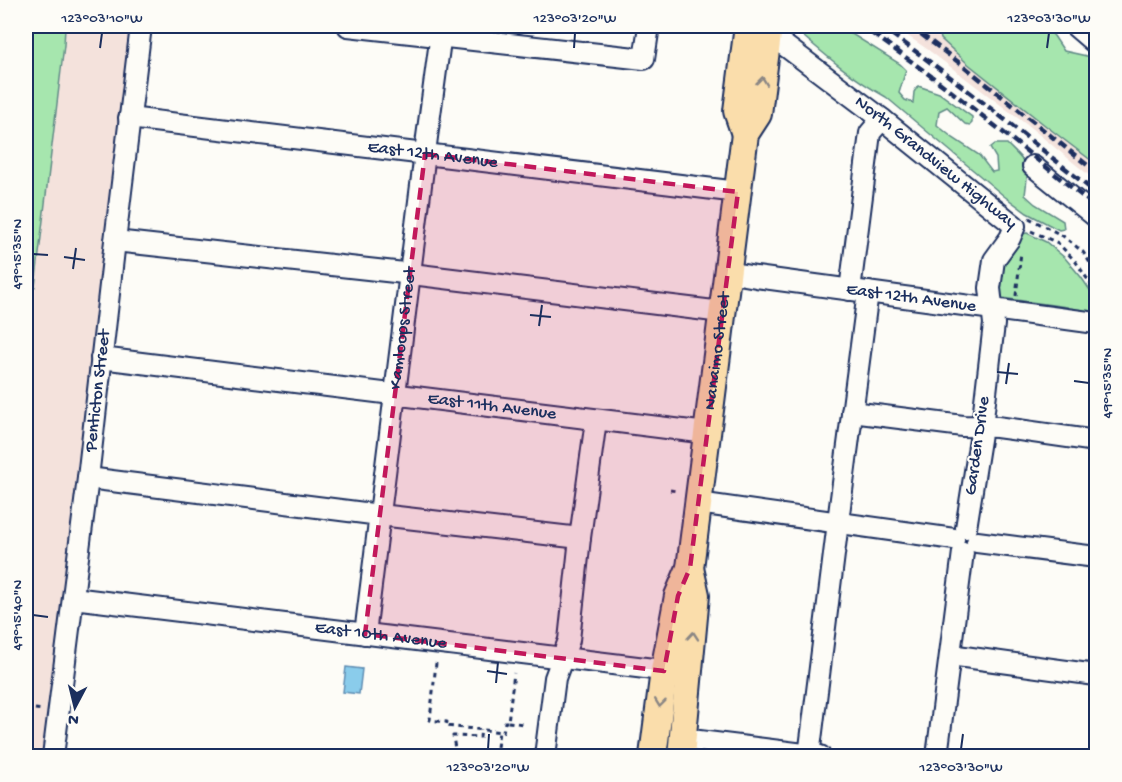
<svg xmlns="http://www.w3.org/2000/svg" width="1122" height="782" viewBox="0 0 1122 782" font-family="'Gochi Hand',sans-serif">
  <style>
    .built { fill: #f4e2dc }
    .green { fill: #a6e6ae; stroke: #608a86; stroke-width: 1.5 }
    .water { fill: #8acceb; stroke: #5e8db3; stroke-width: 1.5 }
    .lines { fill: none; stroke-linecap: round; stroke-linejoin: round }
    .minor-casing { stroke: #1b2f5e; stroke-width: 24 }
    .major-casing { stroke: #1b2f5e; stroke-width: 30 }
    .path { stroke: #1b2f5e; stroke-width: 3; stroke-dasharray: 4.5 4.5; stroke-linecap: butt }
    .minor { stroke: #fdfcf7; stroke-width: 20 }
    .major { stroke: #faddab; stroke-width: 26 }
    .rail { stroke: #1b2f5e; stroke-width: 4.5; stroke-dasharray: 9 4.5; stroke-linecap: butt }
    .oneway { stroke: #8a8684 }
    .marked { fill: #c2185b; fill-opacity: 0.2; stroke: #c2185b; stroke-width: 4.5; stroke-dasharray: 12 8; stroke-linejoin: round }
    .ticks { fill: none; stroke: #1b2f5e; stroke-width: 2 }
    .labels { text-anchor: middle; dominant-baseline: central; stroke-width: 4.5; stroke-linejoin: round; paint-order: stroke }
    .street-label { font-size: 18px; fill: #1b2f5e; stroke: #fdfcf7 }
    .neatline { fill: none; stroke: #1b2f5e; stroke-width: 2 }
    .ticks-label { font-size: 15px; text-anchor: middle; fill: #1b2f5e }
  </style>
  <rect width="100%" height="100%" fill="#fdfcf7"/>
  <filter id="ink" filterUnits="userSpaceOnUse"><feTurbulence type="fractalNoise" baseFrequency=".0167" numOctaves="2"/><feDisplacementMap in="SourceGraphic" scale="12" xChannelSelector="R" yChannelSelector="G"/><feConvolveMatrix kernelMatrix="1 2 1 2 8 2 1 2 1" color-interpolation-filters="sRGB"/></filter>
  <g filter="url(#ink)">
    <!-- built -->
    <path class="built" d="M26,26H131L43,756H26Z
      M893,26H929L995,73L1096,154V181L1031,128L927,49Z"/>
    <!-- green -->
    <path class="green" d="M26,26H65V28L64,45L35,287L26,286Z
      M795,26H839L900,64L906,70L899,93L905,100L913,103L914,92L918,86L939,93L972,117V123L970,125L965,124L947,107L939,111L937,125L953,138L979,155L992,172L997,171L996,158L990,148L995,144H1007C1030,167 1029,163 1025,195L1035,204L1063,221L1064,229L1059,230L1027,213L1004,196L886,97C853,79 825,55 796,30Z
      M938,26H1044L1054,36L1064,51L1091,57L1096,64V164L1046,126L967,63L941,39Z
      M1027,233L1046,242L1065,258L1081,277L1096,299V315L1073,312L1067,307L1002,298L997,295L994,276L1022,234Z"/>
    <!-- water -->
    <path class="water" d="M346,667L362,669L359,694L343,692Z"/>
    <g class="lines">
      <!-- minor casing -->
      <g class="minor-casing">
        <g id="minor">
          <path d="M348,26L644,59L649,26"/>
          <path d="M1075,26L1096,44"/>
          <path id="s1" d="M768,33L882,119L1015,226L1010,238L994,260L990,288L994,324L982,427L966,528"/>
          <path id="s2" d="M129,118L738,192"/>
          <path d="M1033,166L1096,217"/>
          <path d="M115,241L395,272L722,312"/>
          <path id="s3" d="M727,272L756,277L1096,323"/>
          <path d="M850,290L870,133L882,119"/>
          <path id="s4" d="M101,358L707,433"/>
          <path d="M852,412L963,426L997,427L1096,441"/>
          <path d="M88,478L380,515L580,538"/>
          <path d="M698,503L954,539"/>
          <path d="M977,542L1096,557"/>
          <path id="s5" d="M73,598L678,672"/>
          <path id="s6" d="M365,634L427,137L442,26"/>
          <path d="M950,655L1096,675"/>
          <path d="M683,739L820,756"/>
          <path id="s7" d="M53,756L88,478L115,241L141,26"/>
          <path d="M545,756L555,678L569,640L580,538L596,420"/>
          <path d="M809,756L840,506L868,292"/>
          <path d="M937,756L963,552"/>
        </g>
      </g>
      <!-- major casing -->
      <g class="major-casing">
        <g id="major">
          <path d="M745,134L737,111L748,26"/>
          <path id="s8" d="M653,756L664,671L678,596L690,568L745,134L758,114L769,26"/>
          <path d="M681,756L696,595L690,568"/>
        </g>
      </g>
      <!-- path -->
      <path class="path" d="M1029,218L1063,236L1083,252L1096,272
        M1031,231L1058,243L1076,262L1096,292
        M1016,296L1021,252
        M670,490L677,491
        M436,663L430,720L447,722L446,726L503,732L505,722H508L514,673
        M26,708L43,710
        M508,722L524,724
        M463,756V755L456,756L453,736L480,737L481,729
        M496,756L499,731"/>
      <!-- minor -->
      <use href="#minor" class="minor"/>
      <!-- major -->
      <use href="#major" class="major"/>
      <!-- rail -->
      <path class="rail" d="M861,26C943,81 1019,146 1096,207
        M880,26C955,78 1025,136 1096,193
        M910,26L965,67L1096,172"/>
    </g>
    <!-- one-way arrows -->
    <defs><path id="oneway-chevron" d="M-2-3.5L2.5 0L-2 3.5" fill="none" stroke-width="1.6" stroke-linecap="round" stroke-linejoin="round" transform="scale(1.5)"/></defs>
    <g class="oneway">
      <use href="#oneway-chevron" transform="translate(762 81) rotate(-83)"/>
      <use href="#oneway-chevron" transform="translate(693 636) rotate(-85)"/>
      <use href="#oneway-chevron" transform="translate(660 703) rotate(97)"/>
    </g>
  </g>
  <!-- marked area -->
  <path class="marked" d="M425,154L738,192L690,568L678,596L664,671L365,634Z"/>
  <!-- ticks -->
  <path class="ticks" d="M100,48L102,33M574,48L575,33M1047,48L1049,33M33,254L48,255M64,257L85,260M73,269L76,248M530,315L551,317M539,326L542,305M997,372L1018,374M1074,381L1089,383M1006,384L1009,363M33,615L48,617M487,671L507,674M496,683L498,662M488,749L489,734M961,749L963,734"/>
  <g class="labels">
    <!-- street labels -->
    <g class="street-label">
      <text stroke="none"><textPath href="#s2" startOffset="306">East 12th Avenue</textPath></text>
      <text stroke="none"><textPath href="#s1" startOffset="212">North Grandview Highway</textPath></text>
      <text stroke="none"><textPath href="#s3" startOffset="186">East 12th Avenue</textPath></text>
      <text stroke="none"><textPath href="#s6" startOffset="308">Kamloops Street</textPath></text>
      <text stroke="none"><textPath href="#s8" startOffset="411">Nanaimo Street</textPath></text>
      <text stroke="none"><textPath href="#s7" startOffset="368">Penticton Street</textPath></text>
      <text stroke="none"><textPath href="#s4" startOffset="394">East 11th Avenue</textPath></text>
      <text transform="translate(978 446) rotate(-82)">Garden Drive</text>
      <text stroke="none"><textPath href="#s5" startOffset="310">East 10th Avenue</textPath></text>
    </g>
  </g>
  <!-- margin -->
  <rect width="1122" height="782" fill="none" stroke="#fdfcf7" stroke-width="66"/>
  <!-- north arrow -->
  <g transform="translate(75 707) rotate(187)" stroke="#fdfcf7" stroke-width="4.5" paint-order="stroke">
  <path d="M0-4.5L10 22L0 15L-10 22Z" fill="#1b2f5e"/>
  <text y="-9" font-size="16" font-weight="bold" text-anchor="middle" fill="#1b2f5e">N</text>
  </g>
  <rect x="33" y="33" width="1056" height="716" class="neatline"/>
  <g class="ticks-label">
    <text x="102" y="22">123°03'10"W</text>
    <text x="575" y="22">123°03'20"W</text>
    <text x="1049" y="22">123°03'30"W</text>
    <text transform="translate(16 254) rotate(-90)" y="5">49°15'35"N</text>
    <text transform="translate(1106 383) rotate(-90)" y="5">49°15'35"N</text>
    <text transform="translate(16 615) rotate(-90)" y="5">49°15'40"N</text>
    <text x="488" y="771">123°03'20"W</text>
    <text x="961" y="771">123°03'30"W</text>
  </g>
</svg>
